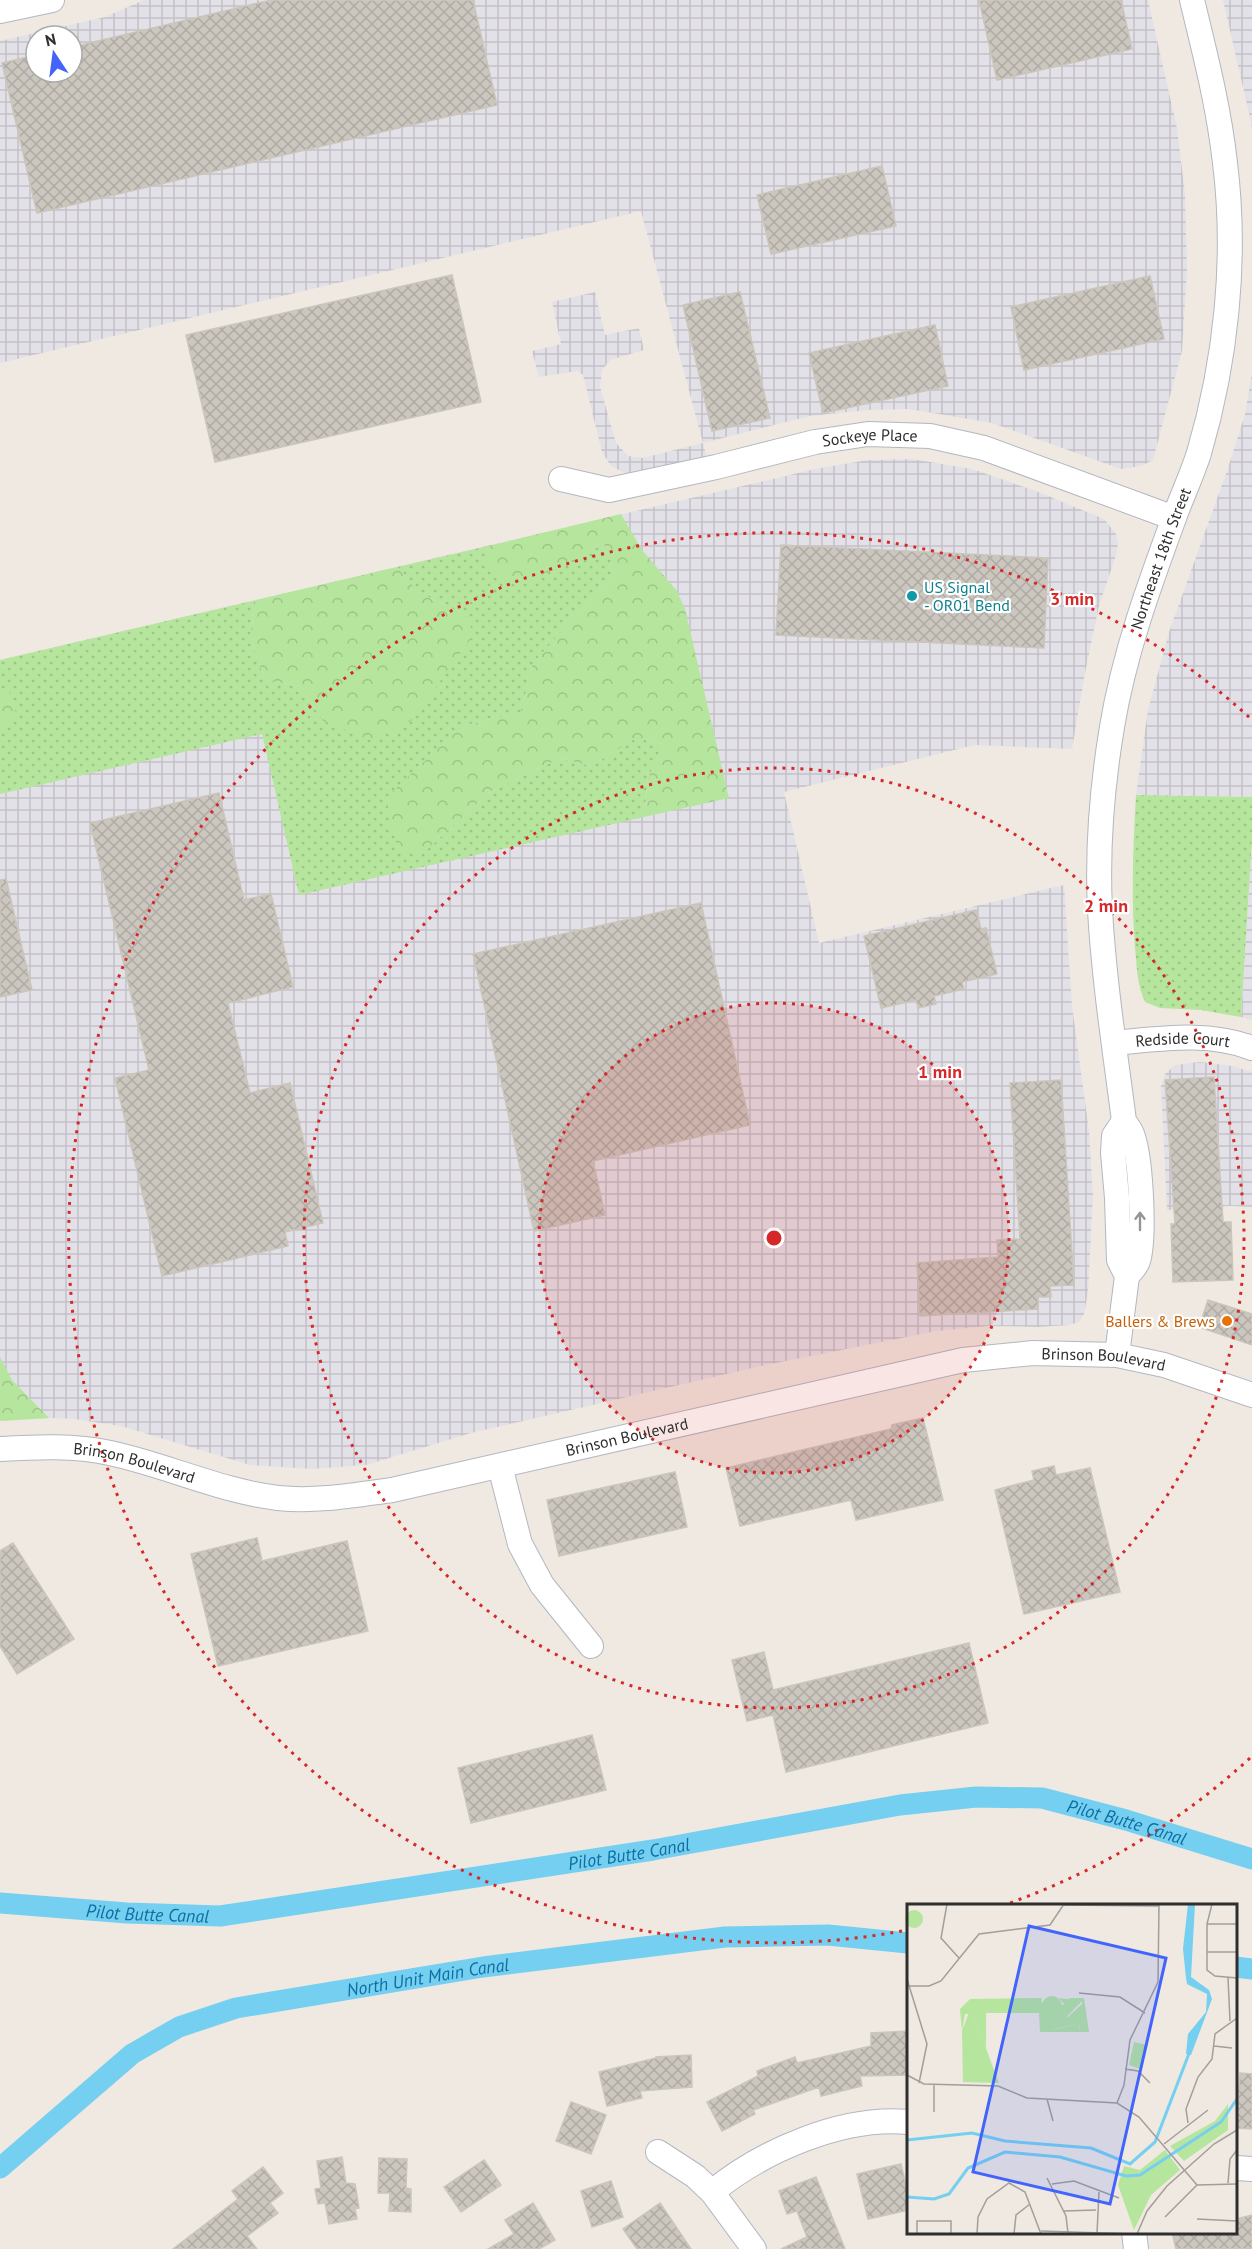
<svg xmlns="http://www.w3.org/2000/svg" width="1252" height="2249" viewBox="0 0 1252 2249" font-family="'PT Sans',sans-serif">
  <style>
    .industrial { fill: url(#industrial-grid); fill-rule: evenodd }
    .grass { fill: url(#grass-dots) }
    .forest { fill: url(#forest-crowns) }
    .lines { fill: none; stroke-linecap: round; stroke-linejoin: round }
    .canal { stroke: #75cff0; stroke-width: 21 }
    .building { fill: url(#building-cross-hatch); stroke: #cbc5ba; stroke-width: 1.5 }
    .minor-casing { stroke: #b4b7c1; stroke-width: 26 }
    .minor { stroke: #fff; stroke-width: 24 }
    .oneway { stroke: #969696 }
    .ring { fill: none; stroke: #d62828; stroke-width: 3; stroke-dasharray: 3 6 }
    .culture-dot { fill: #0f9aa8; stroke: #fff; stroke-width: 2 }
    .food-dot { fill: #e8710a; stroke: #fff; stroke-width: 2 }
    .labels { text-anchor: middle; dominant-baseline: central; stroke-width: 4.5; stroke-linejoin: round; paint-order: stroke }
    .street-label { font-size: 16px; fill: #2e2e2e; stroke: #fff }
    .culture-label { font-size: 16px; fill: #0d838f; stroke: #fff; text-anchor: start }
    .food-label { font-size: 16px; fill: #c56008; stroke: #fff; text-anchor: end }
    .water-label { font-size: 18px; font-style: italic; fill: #0d6fa3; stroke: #fff }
    .inset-river { fill: none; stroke: #75cff0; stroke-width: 3 }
    .inset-road { fill: none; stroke: #a29e99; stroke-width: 1.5 }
    .view { fill: #4264fb; fill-opacity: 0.15; stroke: #4264fb; stroke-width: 3 }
    .inset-edge { fill: none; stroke: #2e2e2e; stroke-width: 3 }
    .centre { fill: #d62828; stroke: #fff; stroke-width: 3 }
    .ring-label { font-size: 18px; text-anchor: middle; font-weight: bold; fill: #d62828; stroke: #fff; stroke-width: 4.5; stroke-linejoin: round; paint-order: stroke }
  </style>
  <defs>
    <pattern id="industrial-grid" width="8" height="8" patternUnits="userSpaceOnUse" patternTransform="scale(1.5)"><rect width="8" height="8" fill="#e3e1e8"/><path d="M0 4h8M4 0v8" fill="none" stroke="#c3c1c7"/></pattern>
    <pattern id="grass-dots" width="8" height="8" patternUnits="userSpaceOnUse" patternTransform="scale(1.5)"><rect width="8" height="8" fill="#b6e59e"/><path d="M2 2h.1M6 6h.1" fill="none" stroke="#9dc588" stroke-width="1.8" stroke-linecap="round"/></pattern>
    <pattern id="forest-crowns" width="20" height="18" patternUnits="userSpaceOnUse" patternTransform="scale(1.5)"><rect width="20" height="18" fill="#b6e59e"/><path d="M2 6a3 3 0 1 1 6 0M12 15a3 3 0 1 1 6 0" fill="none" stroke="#9dc588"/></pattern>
    <pattern id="building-cross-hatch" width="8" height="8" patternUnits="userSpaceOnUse" patternTransform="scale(1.5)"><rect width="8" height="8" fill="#cbc7bf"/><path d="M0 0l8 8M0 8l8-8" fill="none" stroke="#afaba4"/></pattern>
  </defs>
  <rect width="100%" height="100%" fill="#efe9e1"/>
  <!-- industrial -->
  <path class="industrial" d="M144,0H1148L1177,128L1185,194L1187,269L1182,351L1153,460L1141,466L1121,469L992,423L909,409L867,410L810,416L703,443L708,464L629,475L611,466L602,452L583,375L577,371L539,377L532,351L561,344L552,302L595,292L605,335L639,328L644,350L610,360L602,370L600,387L616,443L628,456L643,458L703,443L641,211L0,363V41L105,17ZM36,36H72V72H36Z
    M1223,0H1252V130L1251,122Z
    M1252,372V797L1136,795L1148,710L1169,632L1227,471L1245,414Z
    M912,459L972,469L1036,491L1104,519L1116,534L1118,542L1117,552L1099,606L1085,673L1072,749L974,745L784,792L819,943L1064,885L1072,1006L1089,1131L1093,1195L1088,1292L1084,1314L1079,1322L1070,1325L1038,1327L989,1326L937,1331L761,1366L471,1433L366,1465L311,1469L250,1465L121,1426L74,1419L49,1418L0,1421V660L815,469L868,460Z
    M1252,839V1020L1241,1017Z
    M1200,1062L1233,1066L1252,1072V1207L1230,1206L1167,1210L1161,1086L1165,1074L1175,1065Z"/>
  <!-- grass -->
  <path class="grass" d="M604,544L616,572L533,663L521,712L462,726L422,854L490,792L560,758L591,766L636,738L663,744L648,779L644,817L299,895L262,734L0,794V660L256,600L250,638L265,680L300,686L323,721L468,616L418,592L397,567L488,546L486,568L518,586Z
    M1136,795L1252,797V839L1241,1017L1201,1010L1160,1008L1145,1002C1137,985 1137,967 1135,948C1131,897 1133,846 1136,795Z"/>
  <!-- forest -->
  <path class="forest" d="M621,514L642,550L677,591L685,609L729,798L644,817L648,779L663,744L636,738L591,766L560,758L490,792L422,854L398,852L386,798L462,726L521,712L533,663L616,572L604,544L518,587L485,568L488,546Z
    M397,567L418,592L468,616L473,636L412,720L373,741L323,721L300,686L265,680L250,638L256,600Z
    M0,688H8L16,713L0,728Z
    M0,1357L12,1380L49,1418L0,1421Z"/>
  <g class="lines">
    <!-- canal -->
    <g class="canal">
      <path id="s1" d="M0,1903L127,1913L220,1916L653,1850L900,1805L976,1797L1042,1798L1126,1820L1252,1859"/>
      <path d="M1236,1967L1252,1969"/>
      <path id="s2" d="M0,2168L132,2054L179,2027L236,2008L483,1967L725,1937L828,1935L908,1943"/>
    </g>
  </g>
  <!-- building -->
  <path class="building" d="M271,0H473L497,105L37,213L2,63L36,55V72H72V47Z
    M979,0H1121L1132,49L997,80Z
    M882,166L896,226L771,254L757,195Z
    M452,275L481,402L215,462L186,335Z
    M1150,276L1164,339L1024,370L1011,307Z
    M740,292L770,418L712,431L683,305Z
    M935,325L948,386L823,413L809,353Z
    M781,545L1048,558L1044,648L776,635Z
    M219,793L244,900L271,894L293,987L228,1003L250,1093L290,1083L323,1223L285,1232L288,1246L162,1276L115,1078L149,1070L90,823Z
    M6,879L32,990L0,997V880Z
    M701,903L750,1125L593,1161L605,1215L534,1231L473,954Z
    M976,910L981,929L986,928L997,974L962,982L964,989L934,996L936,1004L918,1008L916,1000L881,1008L864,936Z
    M1214,1077L1223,1222H1231L1233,1280L1173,1282L1171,1224H1175L1165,1080Z
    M1061,1080L1074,1285L1050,1286L1051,1297H1038V1309L920,1316L917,1263L998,1257L997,1240L1020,1239L1010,1083Z
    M1208,1300L1252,1314V1345L1199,1327Z
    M923,1418L943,1500L856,1520L851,1500L740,1526L726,1468L891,1429L892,1425Z
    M1054,1466L1056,1475L1090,1468L1120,1592L1024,1614L995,1490L1034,1480L1032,1471Z
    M675,1472L687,1527L559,1556L547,1500Z
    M257,1538L262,1561L347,1541L368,1631L218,1666L191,1554Z
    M13,1543L74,1639L17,1674L0,1646V1551Z
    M969,1643L988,1723L786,1772L773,1715L747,1721L732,1660L764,1652L773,1690Z
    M592,1735L606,1790L471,1823L458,1768Z
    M909,2031V2075L860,2076L862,2086L821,2096L819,2087L753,2110L755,2114L722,2131L707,2102L758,2076L757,2071L795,2057L797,2063L871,2046V2033Z
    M691,2055L692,2087L640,2091L642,2098L607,2106L599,2072L656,2058V2057Z
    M1240,2073L1252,2074V2129L1236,2128Z
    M571,2102L606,2115L591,2154L556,2141Z
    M342,2157L346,2183L355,2184L359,2208L355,2209L357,2219L329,2224L325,2203L318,2204L315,2189L321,2188L317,2161Z
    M379,2158L407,2159L406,2188L411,2189V2212L389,2211L390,2193H378Z
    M484,2160L501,2185L461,2212L444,2187Z
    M901,2164L909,2198V2210L868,2219L857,2174Z
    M263,2167L283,2193L270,2203L278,2213L247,2236L257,2249H173L238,2199L232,2191Z
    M816,2177L845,2249H781L807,2237L797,2211L787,2214L779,2191Z
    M611,2181L623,2217L592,2227L581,2191Z
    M533,2203L555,2240L539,2249H488L514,2234L505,2220Z
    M660,2203L691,2249H637L623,2229Z
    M1252,2215V2249H1176L1172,2232H1236V2219Z"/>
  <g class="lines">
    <!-- minor casing -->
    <g class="minor-casing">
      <g id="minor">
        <path d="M0,11L52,0"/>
        <path id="s3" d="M561,479L609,490L716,467L815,442L868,434L930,436L984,448L1174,518"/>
        <path id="s4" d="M1114,1043C1160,1039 1208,1031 1252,1048"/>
        <path id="s5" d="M1127,1276C1131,1271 1136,1267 1138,1261C1145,1238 1141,1161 1133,1137C1132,1131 1127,1126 1124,1121C1115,1051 1104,981 1100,910C1097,849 1102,787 1112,727C1124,654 1149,586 1174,518C1182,496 1192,475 1199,453C1226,361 1237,259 1225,163C1219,108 1205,54 1192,0"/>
        <path d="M1117,1355L1127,1276L1119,1260L1117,1198L1113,1153L1114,1136L1124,1121"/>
        <path id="s6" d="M0,1449C36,1447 74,1445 110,1453C166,1465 220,1491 278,1498C316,1502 355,1495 392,1490L963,1360L1033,1353L1117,1355L1164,1365L1252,1395"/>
        <path d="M500,1466L520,1544L542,1585L591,1646"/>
        <path d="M658,2152L695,2176L712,2192L754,2249"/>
        <path d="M1236,2168L1252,2169"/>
        <path d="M712,2192C762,2151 842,2116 908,2122"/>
        <path d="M1134,2232L1136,2249"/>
      </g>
    </g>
    <!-- minor -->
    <use href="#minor" class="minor"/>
  </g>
  <!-- one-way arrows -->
  <defs><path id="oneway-shaft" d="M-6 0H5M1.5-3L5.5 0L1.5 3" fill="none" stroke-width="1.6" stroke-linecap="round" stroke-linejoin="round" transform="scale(1.5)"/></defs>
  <use class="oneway" href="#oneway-shaft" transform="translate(1140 1221) rotate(-90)"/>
  <!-- distance rings -->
  <circle cx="774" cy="1238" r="235" fill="#d62828" fill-opacity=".12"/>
  <g class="ring">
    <circle cx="774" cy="1238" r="235"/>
    <circle cx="774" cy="1238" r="470"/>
    <path d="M1250 1758A705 705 0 0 1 1004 1905M902 1931A705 705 0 1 1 1250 718"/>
  </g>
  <!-- markers -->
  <circle class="culture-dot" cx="912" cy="596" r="6"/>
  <circle class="food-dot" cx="1227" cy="1321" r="6"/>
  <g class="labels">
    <!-- street labels -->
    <g class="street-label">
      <text stroke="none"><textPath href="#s3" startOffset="316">Sockeye Place</textPath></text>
      <text stroke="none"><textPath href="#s5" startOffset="734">Northeast 18th Street</textPath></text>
      <text stroke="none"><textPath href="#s4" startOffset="69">Redside Court</textPath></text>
      <text stroke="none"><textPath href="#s6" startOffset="1126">Brinson Boulevard</textPath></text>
      <text stroke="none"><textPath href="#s6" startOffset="640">Brinson Boulevard</textPath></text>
      <text stroke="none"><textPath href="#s6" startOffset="136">Brinson Boulevard</textPath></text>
    </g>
    <!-- culture labels -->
    <g class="culture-label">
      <text x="924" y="587">US Signal<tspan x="924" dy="18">- OR01 Bend</tspan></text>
    </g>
    <!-- food labels -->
    <g class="food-label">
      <text x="1215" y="1321">Ballers &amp; Brews</text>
    </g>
    <!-- water labels -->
    <g class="water-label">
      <text stroke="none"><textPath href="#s1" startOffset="1140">Pilot Butte Canal</textPath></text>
      <text stroke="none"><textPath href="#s1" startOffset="634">Pilot Butte Canal</textPath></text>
      <text stroke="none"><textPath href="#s1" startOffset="148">Pilot Butte Canal</textPath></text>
      <text stroke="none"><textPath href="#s2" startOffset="483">North Unit Main Canal</textPath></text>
    </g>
  </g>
  <!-- overview -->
  <g transform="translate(907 1904)">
    <rect width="330" height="330" fill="#efe9e1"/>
    <path d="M-2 15a9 9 0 1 1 18 0a9 9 0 1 1-18 0ZM135,94L134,98L158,101L152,94L175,97L147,126L173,119L172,128H133L132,109H79V145L66,110H58L55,127L53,105L63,95ZM227,138L240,141L233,165L222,161Z" fill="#b6e59e"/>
    <path d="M135 102a10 10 0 1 1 20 0a10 10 0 1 1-20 0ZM162,94H177L182,128H172L173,119L145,126V119L161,113L175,100V97L164,100ZM62,108L66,110L92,179L56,178L55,127Z" fill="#b6e59e"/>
    <path d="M321,200V226L277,257L263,242L308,217ZM258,246L273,266L244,291L227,326L211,281L217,262L233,266Z" fill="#b6e59e"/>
    <path d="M281,0H288L284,73L302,86L305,95L284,151L279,150L281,130L299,108L300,90L280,80L279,74L276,45Z" fill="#75cff0"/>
    <path class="inset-river" d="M0,236L65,229L98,237L184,244L223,260L248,238L283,147M0,293L27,295L42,290L61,264L98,248L153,253L219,272L233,271L314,218L330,195"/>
    <path class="inset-road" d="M40,0L34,34L52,54M305,0L300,20V66L308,72L330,74M157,1L252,2M300,20H330M300,48H330M321,74L323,117M0,75L20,140L12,179M0,82H22L34,77L72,30L143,21L157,0M172,89L213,93L238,109M307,142L325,144M218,165L231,167L243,179M0,171L17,180L91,182L120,194L210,199L232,213L290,281M140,195L146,217M210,199L217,181L223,136L251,78L252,0M27,208V181M281,219L279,205L291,173L305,155L308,130L330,114M257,240L301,206M140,274L159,312L161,329M321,279L323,255L330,246M145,280L167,277L212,294M157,307L189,306M258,313L290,281L330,280M290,315L330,317M134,327L227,330M190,329L192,288M10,330V317H44V330M70,330L71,313L80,295L102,279L118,288L134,330M107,330L109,311L123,300M230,330L240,307L260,282L307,240L330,226"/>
    <path class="view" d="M122,22L259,54L203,300L66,268Z"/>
    <rect width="330" height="330" class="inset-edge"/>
  </g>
  <circle cx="774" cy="1238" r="9" class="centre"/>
  <g class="ring-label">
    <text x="1072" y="605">3 min</text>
    <text x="1106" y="912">2 min</text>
    <text x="940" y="1078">1 min</text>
  </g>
  <!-- north arrow -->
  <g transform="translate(54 54) rotate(347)"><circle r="28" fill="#ffffff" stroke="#ababab" stroke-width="1.5"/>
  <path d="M0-4.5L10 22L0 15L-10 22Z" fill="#4264fb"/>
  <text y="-9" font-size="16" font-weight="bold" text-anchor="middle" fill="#2e2e2e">N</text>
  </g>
</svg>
